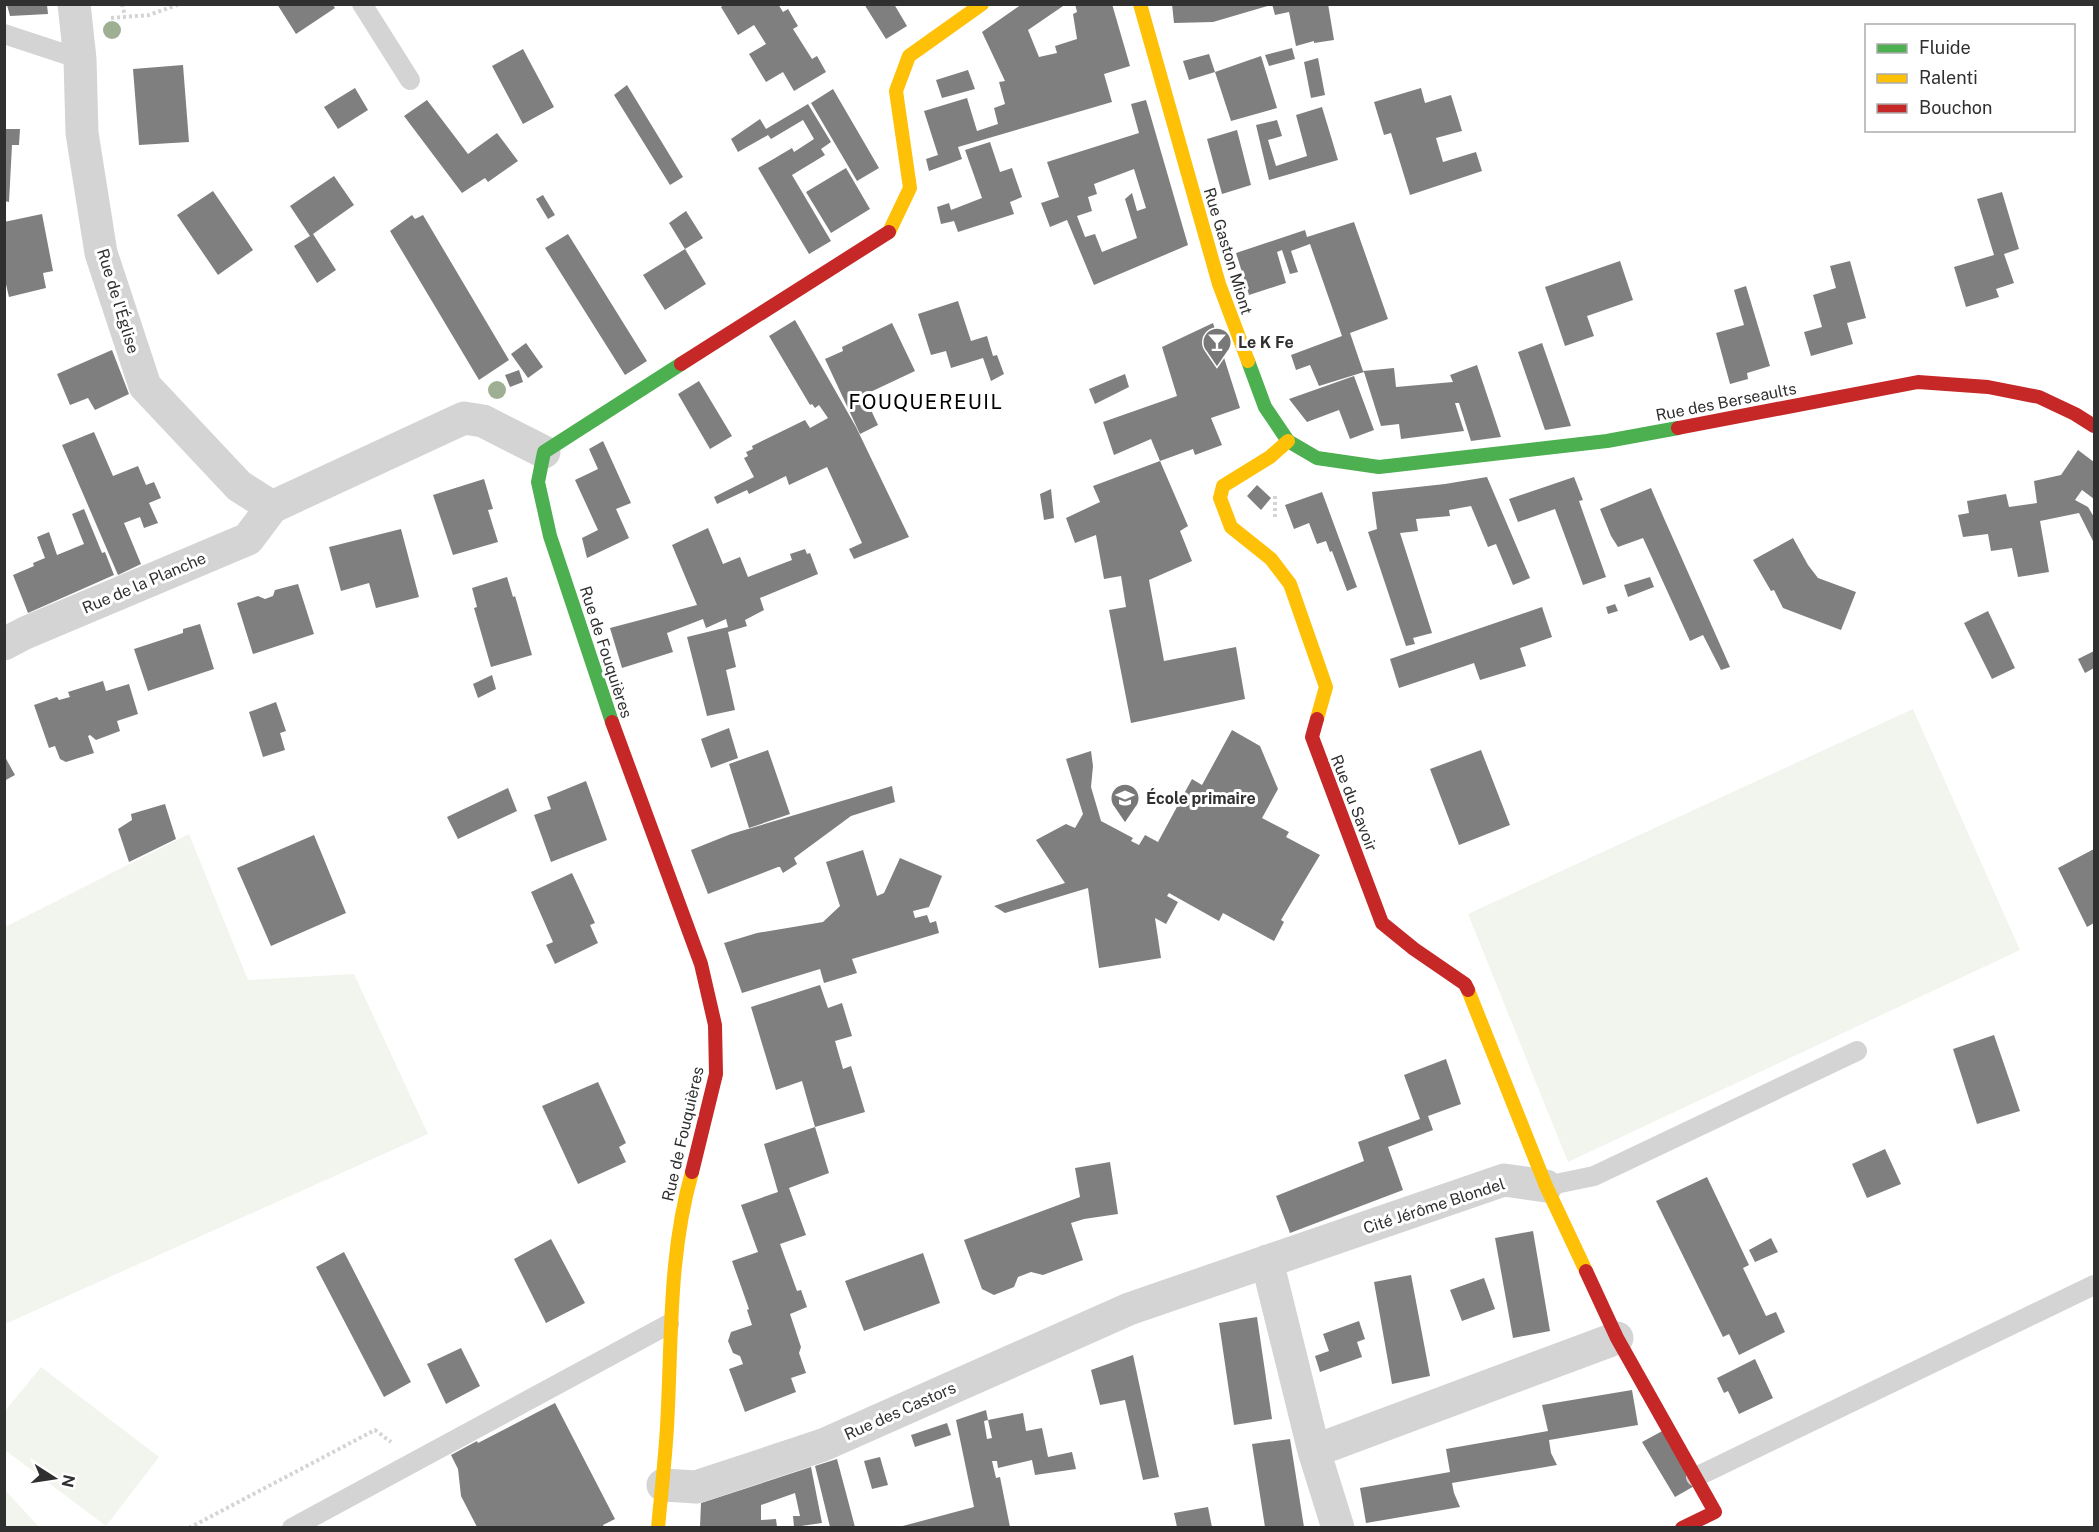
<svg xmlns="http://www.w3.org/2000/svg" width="2099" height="1532" viewBox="0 0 2099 1532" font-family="'Public Sans',sans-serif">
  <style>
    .green { fill: #f1f5ed }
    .building { fill: #7f7f7f; fill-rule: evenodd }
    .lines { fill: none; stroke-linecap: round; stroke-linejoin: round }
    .path { stroke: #d4d4d4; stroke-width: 4; stroke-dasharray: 3 3; stroke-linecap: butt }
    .lane { stroke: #d4d4d4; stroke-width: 20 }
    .street { stroke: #d4d4d4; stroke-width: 33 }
    .fast { stroke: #4caf50; stroke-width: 14 }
    .slow { stroke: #ffc107; stroke-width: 14 }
    .jam { stroke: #c62828; stroke-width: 14 }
    .tree { fill: #9eaf93 }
    .labels { text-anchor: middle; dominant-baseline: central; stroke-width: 6; stroke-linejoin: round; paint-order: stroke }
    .street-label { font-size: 16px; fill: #303030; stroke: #fff }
    .poi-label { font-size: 16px; font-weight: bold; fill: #303030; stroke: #fff; text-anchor: start }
    .quarter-label { font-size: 20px; letter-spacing: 1.5px; fill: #000; stroke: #fff }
  </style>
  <rect width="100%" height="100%" fill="#fff"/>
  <!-- green -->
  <path class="green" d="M1913,709L2020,950L1568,1162L1468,914Z
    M189,834L248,980L354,974L428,1134L5,1324V927Z
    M41,1367L159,1457L106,1526L5,1450V1411Z
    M5,1490L39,1527H5Z"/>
  <!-- building -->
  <path class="building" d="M277,4H332L335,8L296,34Z
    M725,4H778L783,12L788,9L798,26L793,29L812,59L817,56L826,72L794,91L783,72L766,82L749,54L766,44L754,25L738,35L721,7Z
    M864,4H894L907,26L886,39Z
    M1022,4H1066L1028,30L1039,57L1057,53L1055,46L1077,39L1073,14L1077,12L1075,4H1112L1130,66L1104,74L1112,102L958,147L962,159L929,171L926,159L938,155L924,111L967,98L977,131L998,124L994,108L1005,104L999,82L1005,81L982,32Z
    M1172,4H1270L1271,5L1213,22L1174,23Z
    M1272,4H1328L1334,40L1314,43V41L1296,46L1289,12L1275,15Z
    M7,5H47L48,14L10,16Z
    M1292,48L1295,59L1269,66L1265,55Z
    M523,49L554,107L523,124L492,66Z
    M1209,54L1215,72L1261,56L1277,108L1231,121L1215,72L1189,80L1183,61Z
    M1318,58L1325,95L1311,98L1304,62Z
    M183,65L189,142L139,145L133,69Z
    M968,70L975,89L942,98L936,80Z
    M627,85L683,177L670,185L614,95Z
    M355,88L368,110L338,129L324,107Z
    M1421,88L1425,103L1451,95L1459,121L1462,131L1436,138L1443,162L1476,152L1482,171L1410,195L1391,133L1384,135L1374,102Z
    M833,89L879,168L857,181L811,103Z
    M427,100L468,154L497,133L518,161L488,182L485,178L462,193L404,116Z
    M1146,100L1188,245L1094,285L1067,220L1050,227L1041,203L1059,197L1047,162L1139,133L1131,104ZM1134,169L1146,208L1137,211L1132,193L1125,199L1137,238L1102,252L1095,234L1085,237L1077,216L1092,211L1088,197L1097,194L1094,184Z
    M808,104L831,142L821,149L825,155L792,175L831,241L809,254L758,168L792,148L794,152L814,139L803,120L771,139L768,135L738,152L731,139L760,119L766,129Z
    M1322,107L1338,160L1269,180L1256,125L1277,120L1282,136L1268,140L1276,166L1307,156L1296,115Z
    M4,129H20L19,145H12L9,202L4,201Z
    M1237,130L1251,185L1222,194L1207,139Z
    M990,142L1000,172L1012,168L1022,197L1010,202L1014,214L958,232L954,221L941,224L937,207L949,203L951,210L982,198L965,150Z
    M846,168L870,209L831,233L806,192Z
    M334,176L354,205L313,234L336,270L317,283L294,246L310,236L290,206Z
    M213,191L253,250L218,275L177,215Z
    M2002,192L2019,249L2004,254L2014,283L1996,289L1999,297L1966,307L1954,267L1994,255L1977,199Z
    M543,195L555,215L548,219L536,199Z
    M686,211L703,238L685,249L669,223Z
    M42,214L53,271L43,273L46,288L9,297L4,276V222Z
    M412,215L415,219L423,215L509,360L479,380L390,231Z
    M1354,222L1388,319L1350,333L1363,371L1394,368L1396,387L1453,382L1450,375L1477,365L1501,437L1471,441L1459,403H1455L1464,431L1401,439L1399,424L1381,426L1364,372L1319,386L1310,365L1296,370L1291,355L1342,336L1310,244L1291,251L1298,272L1290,274L1282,250L1277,252L1286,283L1249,295L1236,253L1305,230L1307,237Z
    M568,234L647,361L625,375L545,248Z
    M685,249L706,284L665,310L643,275Z
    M1620,261L1633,300L1587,316L1594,336L1565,346L1545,287Z
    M1850,261L1866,318L1847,323L1853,344L1811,356L1804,332L1822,327L1813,295L1836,288L1830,266Z
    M1746,286L1770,366L1747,373L1748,379L1730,384L1716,333L1744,325L1734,290Z
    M958,301L971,341L987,336L993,356L997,355L1004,374L991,381L983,358L951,368L946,351L931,355L918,314Z
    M795,320L856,427L909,537L854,559L849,549L862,543L827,467L789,485L786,476L749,494L747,490L717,504L714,497L754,477L744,458L748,456L746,452L753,449L752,446L805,420L810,428L828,418L819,405L815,408L812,404L810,405L769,336Z
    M892,323L915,371L864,395L878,425L860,434L825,359L843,351L842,347Z
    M1213,323L1240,408L1211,418L1222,445L1195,455L1193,449L1160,461L1151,439L1114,455L1103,422L1177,396L1162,347Z
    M526,343L543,367L528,378L511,354Z
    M1542,343L1571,426L1545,430L1518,352Z
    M112,350L129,394L95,410L88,398L70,405L57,374Z
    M519,370L523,382L510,387L505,375Z
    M1125,374L1129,387L1095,404L1089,389Z
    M1354,376L1374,430L1350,439L1339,410L1307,422L1289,399Z
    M699,381L732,436L710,449L678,394Z
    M94,432L113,476L138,466L146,485L154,482L161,498L149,503L158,523L144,528L140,517L124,523L141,564L118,575L62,445Z
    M603,441L631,503L616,509L629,538L587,558L582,538L598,530L575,480L598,469L589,449Z
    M2078,450L2094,462V499L2082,490L2075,500L2088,507L2094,517V543L2079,513L2040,521L2049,572L2018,577L2012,548L1991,551L1988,534L1963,537L1958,515L1969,513L1967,501L2006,494L2009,507L2037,503L2034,481L2061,475Z
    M1160,461L1188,526L1180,531L1192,561L1149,580L1164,661L1236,647L1245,699L1131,723L1109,610L1126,607L1121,576L1104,579L1096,535L1075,543L1066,518L1100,502L1093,486Z
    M1487,477L1530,578L1513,585L1496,544L1488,547L1471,506L1449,510L1450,516L1416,519L1418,531L1400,533L1432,633L1413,638L1415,644L1406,646L1368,532L1377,529L1372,492L1445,484Z
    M1574,477L1583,500L1579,501L1606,577L1583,585L1555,509L1518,522L1509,499Z
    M484,479L493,509L488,510L498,542L453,555L433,495Z
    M1257,485L1271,498L1261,510L1247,496Z
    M1651,488L1663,516L1730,667L1721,670L1703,635L1690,641L1643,538L1618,547L1611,536L1600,509Z
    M1051,489L1054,518L1044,520L1040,494Z
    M1322,492L1357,587L1347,591L1332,551L1330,552L1326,541L1317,544L1309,523L1294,529L1285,505Z
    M84,509L102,553L105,552L114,575L28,613L13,575L34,566L33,563L45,558L37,537L49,532L57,555L84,544L72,514Z
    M708,528L723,564L740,557L748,577L792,560L790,554L805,549L807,554L810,553L818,574L760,598L764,610L745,620L747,626L728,632L736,667L726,670L735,710L707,716L687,637L728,627L726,619L706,628L703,619L667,633L673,652L622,668L610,628L697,605L672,545Z
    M401,529L419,597L376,608L369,583L341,591L329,547Z
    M1793,538L1808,565L1818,578L1856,592L1841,630L1783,608L1774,590L1771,591L1753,560Z
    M507,577L513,597L515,596L532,655L491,667L474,608L477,607L472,588Z
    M1650,577L1654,587L1628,597L1624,585Z
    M298,584L314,634L253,654L237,603L258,596L265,599L273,596L275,590Z
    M1615,604L1618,611L1608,614L1606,607Z
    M1542,607L1552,637L1520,648L1526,666L1480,680L1474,663L1399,688L1390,659Z
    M1988,611L2015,668L1992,679L1964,623Z
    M200,624L214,669L148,691L134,649L183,633V629Z
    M2094,651V668L2085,673L2078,659Z
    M492,675L496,689L478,698L473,684Z
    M103,681L106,691L129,684L138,714L117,721L120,731L96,740L90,735L88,736L94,753L66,762L60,759L55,746L49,748L34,705L57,697L59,700L70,697L68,692Z
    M276,702L286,731L280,733L285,750L263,757L249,712Z
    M729,728L738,758L711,768L701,739Z
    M1232,730L1260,746L1278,789L1262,818L1289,832L1286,837L1320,855L1281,920L1284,922L1274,941L1223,913L1219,921L1169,893L1167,896L1178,902L1166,924L1155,918L1161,958L1099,968L1088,888L1005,913L994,906L1065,883L1036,840L1066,824L1075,828L1083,814L1066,759L1091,751L1093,766L1091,787L1101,821L1133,838L1131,841L1139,845L1145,835L1158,842L1192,779L1202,785Z
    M768,750L790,814L749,828L729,764Z
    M1481,750L1510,825L1459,845L1430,769Z
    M4,755L15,775L4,781Z
    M586,781L607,840L551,862L534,815L551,809L547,797Z
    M892,786L895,802L851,816L794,858L797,864L783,873L780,867H778L708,894L691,850L731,834Z
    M508,788L517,811L458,839L447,817Z
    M165,804L176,839L129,862L118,829L132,820L131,814Z
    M314,835L346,913L271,946L237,868Z
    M2094,849V923L2087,927L2058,868Z
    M863,850L877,896L884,893L900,858L942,876L929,907L913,911L915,918L927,915L930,923L936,921L939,933L852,959L857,973L824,983L820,969L742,993L724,943L757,933L823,922L840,906L826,862Z
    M572,873L595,923L590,925L598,943L555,964L546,945L553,942L531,892Z
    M820,985L828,1008L842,1003L852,1036L835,1041L843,1069L851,1066L865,1112L815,1127L802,1081L776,1090L751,1007Z
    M1994,1035L2020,1111L1977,1124L1953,1049Z
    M1446,1059L1461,1104L1428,1116L1433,1130L1388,1147L1403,1190L1290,1233L1276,1196L1364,1161L1358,1142L1420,1119L1404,1075Z
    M598,1082L626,1143L619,1147L626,1162L578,1184L542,1106Z
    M815,1127L829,1173L789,1188L806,1235L780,1244L797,1291L801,1290L807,1307L790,1314L801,1347L799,1353L806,1373L791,1378L796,1392L745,1412L729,1369L743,1364L740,1356L733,1353L728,1341L731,1332L752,1325L747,1310L749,1309L732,1261L758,1252L741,1205L778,1192L764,1144Z
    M1885,1149L1901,1184L1867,1198L1852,1164Z
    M1110,1162L1118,1214L1084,1219L1071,1223L1083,1260L1043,1275L1031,1272L1018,1277L1014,1287L994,1295L982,1289L964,1240L1080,1197L1075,1168Z
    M1707,1177L1749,1265L1743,1268L1766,1316L1776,1312L1785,1332L1739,1355L1729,1334L1723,1337L1656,1201Z
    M1533,1231L1550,1331L1513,1338L1495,1238Z
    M1771,1238L1778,1252L1755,1262L1749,1250Z
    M551,1239L585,1303L546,1323L514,1259Z
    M344,1252L411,1382L384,1397L316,1267Z
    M923,1253L940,1303L864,1331L845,1281Z
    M1411,1275L1430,1376L1392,1384L1374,1282Z
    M1484,1278L1495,1309L1462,1321L1450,1290Z
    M1257,1317L1272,1419L1234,1425L1219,1323Z
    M1359,1321L1365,1339L1357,1342L1362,1357L1320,1372L1315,1356L1329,1351L1323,1334Z
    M461,1348L480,1386L446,1404L427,1364Z
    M1133,1355L1159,1477L1143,1480L1125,1400L1100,1405L1091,1370Z
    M1755,1359L1773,1398L1739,1414L1728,1391L1724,1393L1717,1378Z
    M1632,1390L1638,1425L1549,1440L1551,1453L1557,1465L1452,1483L1454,1493L1460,1507L1366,1523L1360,1488L1450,1472L1446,1449L1548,1431L1542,1405Z
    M555,1403L615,1519L603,1525L604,1527H477L461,1496L458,1469L451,1455L477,1441L478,1443Z
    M986,1410L988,1420L984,1421L987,1439L992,1438L988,1420L1023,1413L1026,1431L1042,1428L1048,1457L1072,1452L1076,1469L1035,1475L1032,1460L998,1468L997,1461H992L996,1478L1000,1477L1010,1527H899L974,1507L956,1420Z
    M947,1423L951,1435L915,1447L911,1435Z
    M1666,1429L1696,1485L1675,1497L1642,1442Z
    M1290,1439L1304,1527H1265L1252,1444Z
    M880,1457L888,1485L872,1489L864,1461Z
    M837,1459L855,1527H830L815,1466Z
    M811,1467L822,1523L794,1527L793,1516H800L795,1493L761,1505V1520L776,1519L777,1527H700L701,1503Z
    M1208,1507L1212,1527H1177L1174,1513Z"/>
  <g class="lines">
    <!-- path -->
    <path class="path" d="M122,4L125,16
      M111,18L149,15L180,4
      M1275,517V494
      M189,1528L375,1430L391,1442"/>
    <!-- lane -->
    <path class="lane" d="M362,4L410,80
      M4,34L80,59
      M1546,1186L1594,1176L1857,1051
      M1696,1477L2094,1285
      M292,1528L669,1324"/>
    <!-- street -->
    <path class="street" d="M74,4L80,59L82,133L101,253L145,386L239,486L272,507
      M4,644L25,633L248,539L272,507L464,418L483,421L544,452
      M1267,1261L1314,1451L1338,1528
      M1314,1451L1617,1338
      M663,1485L696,1487L823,1445L1129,1309L1504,1180L1546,1186"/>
    <!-- fast -->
    <path class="fast" d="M1248,361L1265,407L1288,441L1317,458L1379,467L1607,441L1678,428
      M612,722L550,536L538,482L544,452L681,364"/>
    <!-- slow -->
    <path class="slow" d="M1140,4L1219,284L1248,361
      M889,232L910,188L896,91L909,56L982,4
      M1288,441L1270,457L1223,486L1220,498L1231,527L1271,559L1290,584L1326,687L1317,719
      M1468,990L1546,1186L1586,1271
      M658,1528C661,1495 665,1461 667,1427C672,1340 668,1257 692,1172"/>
    <!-- jam -->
    <path class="jam" d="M681,364L889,232
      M1678,428L1918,382L1988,387L2039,397L2075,414L2094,426
      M1317,719L1312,737L1382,923L1414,949L1465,984L1468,990
      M612,722L701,964L715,1025L716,1074L692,1172
      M1586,1271L1617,1338L1715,1512L1682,1528"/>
  </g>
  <!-- trees -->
  <g class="tree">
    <circle cx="112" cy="30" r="9"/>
    <circle cx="497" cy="390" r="9"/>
  </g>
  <!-- icons -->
  <defs>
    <g id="bar-pin" transform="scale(1.5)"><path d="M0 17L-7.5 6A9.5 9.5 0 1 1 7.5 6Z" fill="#787878" stroke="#fff"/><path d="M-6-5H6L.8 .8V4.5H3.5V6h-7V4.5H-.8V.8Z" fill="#fff"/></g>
    <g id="school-pin" transform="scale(1.5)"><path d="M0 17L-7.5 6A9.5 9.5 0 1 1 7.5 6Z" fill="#787878" stroke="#fff"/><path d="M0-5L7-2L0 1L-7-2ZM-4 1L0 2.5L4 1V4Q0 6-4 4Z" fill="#fff"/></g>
  </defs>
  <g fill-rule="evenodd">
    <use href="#bar-pin" x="1217" y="342"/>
    <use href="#school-pin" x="1125" y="798"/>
  </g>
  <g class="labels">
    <!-- street labels -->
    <g class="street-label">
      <text transform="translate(1228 251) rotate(73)">Rue Gaston Miont</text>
      <text transform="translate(118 301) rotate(73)">Rue de l'Église</text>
      <text transform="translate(1726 402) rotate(-11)">Rue des Berseaults</text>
      <text transform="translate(144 583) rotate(-23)">Rue de la Planche</text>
      <text transform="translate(606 652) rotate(72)">Rue de Fouquières</text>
      <text transform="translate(1354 803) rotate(69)">Rue du Savoir</text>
      <text transform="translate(683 1134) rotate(-77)">Rue de Fouquières</text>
      <text transform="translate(1434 1206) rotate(-18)">Cité Jérôme Blondel</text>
      <text transform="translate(900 1411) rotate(-24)">Rue des Castors</text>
    </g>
    <!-- poi labels -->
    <g class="poi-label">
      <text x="1238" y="342">Le K Fe</text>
      <text x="1146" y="798">École primaire</text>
    </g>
    <!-- quarter labels -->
    <g class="quarter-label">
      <text x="926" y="402">FOUQUEREUIL</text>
    </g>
  </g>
  <!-- border -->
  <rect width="2099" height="1532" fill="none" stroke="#303030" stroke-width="12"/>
  <!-- legend -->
  <rect x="1865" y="24" width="210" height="108" fill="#ffffff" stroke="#acacac" stroke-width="1.5"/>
  <rect x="1877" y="44" width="30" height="9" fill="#4caf50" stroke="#acacac" stroke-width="1.5"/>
  <text x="1919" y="54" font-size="18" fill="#303030">Fluide</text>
  <rect x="1877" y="74" width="30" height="9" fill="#ffc107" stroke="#acacac" stroke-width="1.5"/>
  <text x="1919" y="84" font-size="18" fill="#303030">Ralenti</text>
  <rect x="1877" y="104" width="30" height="9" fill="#c62828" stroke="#acacac" stroke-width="1.5"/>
  <text x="1919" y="114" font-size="18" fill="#303030">Bouchon</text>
  <!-- north arrow -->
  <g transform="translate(54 1478) rotate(102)" stroke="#ffffff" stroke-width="4.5" paint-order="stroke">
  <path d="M0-4.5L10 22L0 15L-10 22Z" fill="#303030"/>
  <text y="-9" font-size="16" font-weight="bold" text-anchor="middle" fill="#303030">N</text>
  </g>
</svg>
